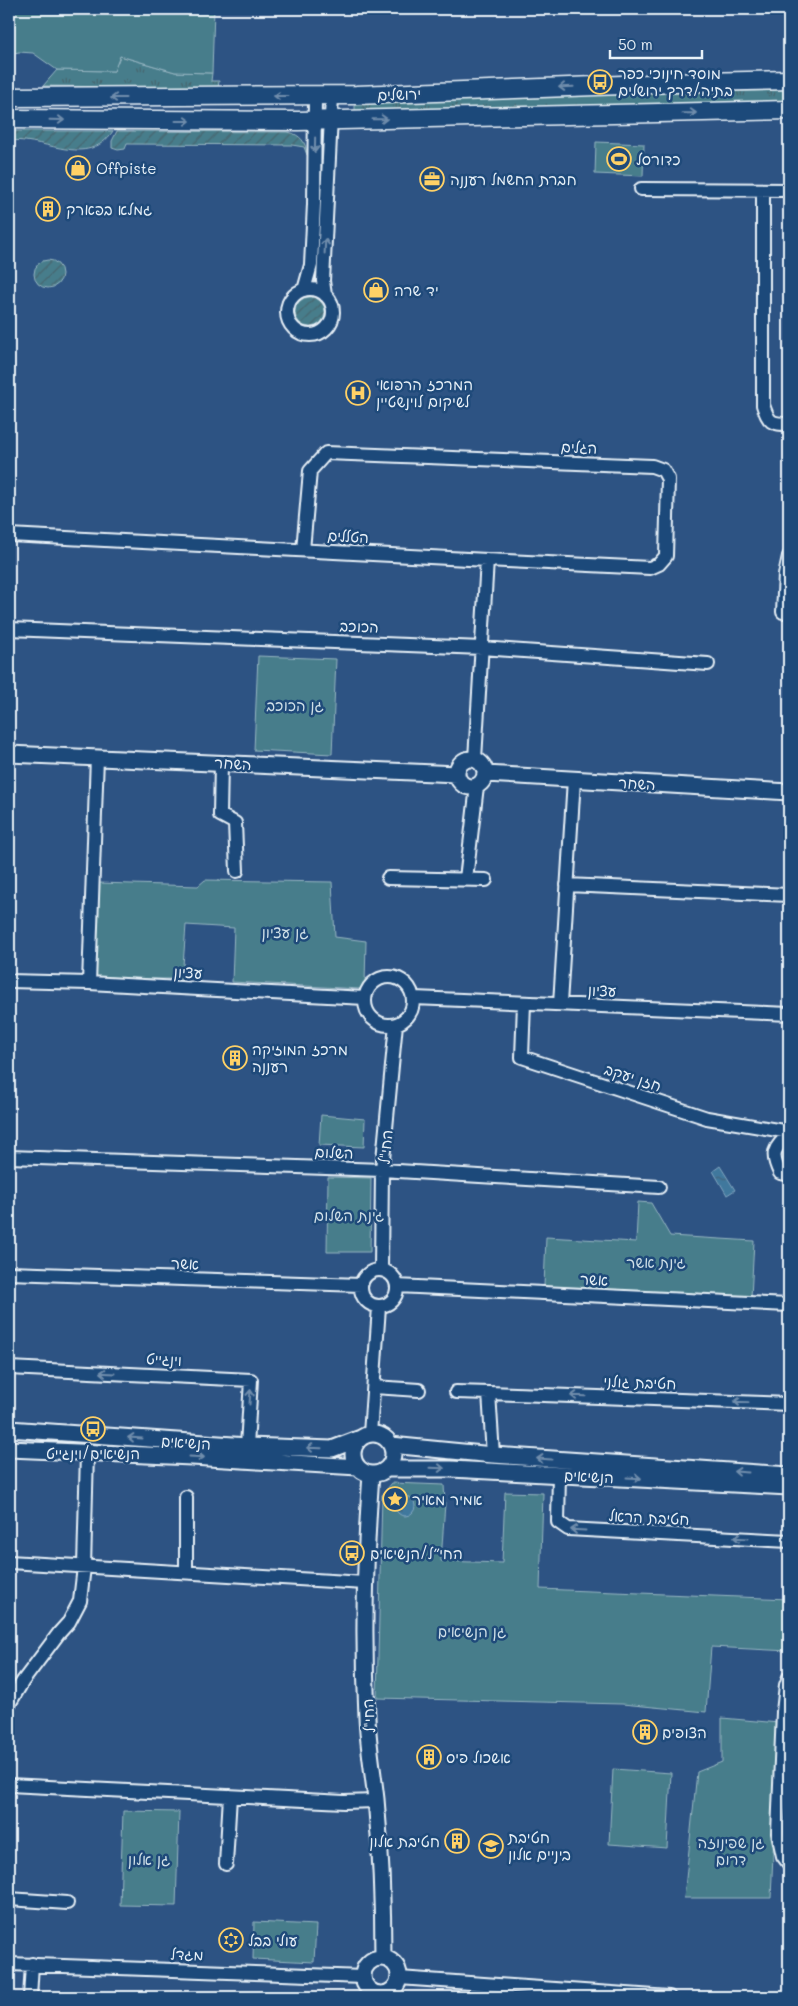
<svg xmlns="http://www.w3.org/2000/svg" width="798" height="2006" viewBox="0 0 798 2006" font-family="Mali,'Playpen Sans Hebrew',sans-serif">
  <style>
    .grass { fill: url(#grass-tufts); stroke: #98b7c2 }
    .park { fill: #477d8b; stroke: #98b7c2 }
    .garden { fill: url(#garden-furrows); stroke: #98b7c2 }
    .water { fill: url(#water-ripples); stroke: #84a8c1 }
    .lines { fill: none; stroke-linecap: round; stroke-linejoin: round }
    .minor-casing { stroke: #e8f1f8; stroke-width: 16 }
    .tertiary-casing { stroke: #e8f1f8; stroke-width: 19 }
    .secondary-casing { stroke: #e8f1f8; stroke-width: 21 }
    .minor { stroke: #1f4a7a; stroke-width: 12 }
    .tertiary { stroke: #1f4a7a; stroke-width: 15 }
    .secondary { stroke: #1f4a7a; stroke-width: 18 }
    .oneway { stroke: #6f8dac }
    .labels { text-anchor: middle; dominant-baseline: central; stroke-width: 5; stroke-linejoin: round; paint-order: stroke }
    .poi-label { font-size: 15px; fill: #e8f1f8; stroke: #1f4a7a; text-anchor: start }
    .street-label { font-size: 15px; fill: #e8f1f8; stroke: #1f4a7a }
    .park-label { font-size: 15px; fill: #d0e0e8; stroke: #1f4a7a }
  </style>
  <defs>
    <pattern id="grass-tufts" width="24" height="20" patternUnits="userSpaceOnUse" patternTransform="scale(1.25)"><rect width="24" height="20" fill="#477d8b"/><path d="M3 7l-1-3M5 7V3M7 7l1-3M15 17l-1-3M17 17v-4M19 17l1-3" fill="none" stroke="#47656e"/></pattern>
    <pattern id="garden-furrows" width="10" height="10" patternUnits="userSpaceOnUse" patternTransform="scale(1.25)"><rect width="10" height="10" fill="#477d8b"/><path d="M-1 1l2-2M0 10L10 0M9 11l2-2" fill="none" stroke="#47656e"/></pattern>
    <pattern id="water-ripples" width="26" height="14" patternUnits="userSpaceOnUse" patternTransform="scale(1.25)"><rect width="26" height="14" fill="#41789d"/><path d="M2 4q2-2 4 0t4 0M15 11q2-2 4 0t4 0" fill="none" stroke="#436278"/></pattern>
  </defs>
  <rect width="100%" height="100%" fill="#2d5383"/>
  <filter id="ink" filterUnits="userSpaceOnUse"><feTurbulence type="fractalNoise" baseFrequency=".02" numOctaves="2"/><feDisplacementMap in="SourceGraphic" scale="10" xChannelSelector="R" yChannelSelector="G"/><feConvolveMatrix kernelMatrix="1 2 1 2 8 2 1 2 1" color-interpolation-filters="sRGB"/></filter>
  <g filter="url(#ink)">
    <!-- grass -->
    <path class="grass" d="M120,56L175,72L212,73L211,81H219L218,88L43,86L57,70L114,71Z
      M789,90V102L355,114V102Z"/>
    <!-- park -->
    <path class="park" d="M9,9H214L212,73L175,72L120,56L114,71L57,70L33,53L19,52L9,54Z
      M596,142L644,144L643,176L595,174Z
      M258,656L336,659L332,754L254,750Z
      M205,880L332,882L335,937L366,941L365,983L360,989L232,982L234,928L186,925L182,979H94L99,883L198,886Z
      M321,1115L365,1119L364,1147L319,1145Z
      M328,1177L371,1178L370,1252H327Z
      M638,1202L651,1203L670,1236L754,1241L751,1298L544,1286L546,1237L636,1242Z
      M392,1483L444,1485L445,1503L441,1561L502,1563L505,1492L543,1493L540,1589L789,1599V1651L711,1647L706,1712L622,1704L377,1698L382,1495Z
      M722,1718L779,1723L771,1898H684L697,1772L722,1762Z
      M613,1769L671,1773L667,1848L609,1844Z
      M123,1811L179,1812L176,1906L120,1905Z
      M254,1922L316,1925L314,1962L253,1959Z"/>
    <!-- garden -->
    <path class="garden" d="M9,131H113C87,170 43,136 9,141Z
      M117,131L288,132C301,135 306,142 307,155L304,147L292,145L127,144L125,149L118,150L112,148V141Z
      M34 274a14 14 0 1 1 28 0a14 14 0 1 1-28 0Z
      M295 312a15 15 0 1 1 30 0a15 15 0 1 1-30 0Z"/>
    <!-- water -->
    <path class="water" d="M720,1166L735,1190L727,1195L713,1171Z
      M395 1506a10 10 0 1 1 20 0a10 10 0 1 1-20 0Z"/>
    <g class="lines">
      <!-- minor casing -->
      <g class="minor-casing">
        <path id="minor" d="M641,189L789,190
          M763,190V405C769,423 771,424 789,424
          M287 312a23 23 0 1 1 46 0a23 23 0 1 1-46 0Z
          M304,290L311,265L314,204L315,96
          M325,295L323,281L332,96
          M9,535L487,560L475,759
          M303,550L310,471L326,453L652,466L663,470L668,479L666,556L659,564L650,568L487,560
          M783,612L785,575L789,556
          M9,629L482,648L708,664
          M221,762L220,815L235,823L237,871
          M388,878L486,880
          M466,879L477,786
          M567,885L789,895
          M365 1001a24 24 0 1 1 48 0a24 24 0 1 1-48 0Z
          M9,981L89,983L365,998
          M89,983L97,757
          M414,998L789,1014
          M524,1003L522,1057L707,1118L789,1132
          M560,1004L574,779
          M789,1134C774,1149 770,1153 780,1173L789,1175
          M9,1157L382,1170L659,1187
          M381,1269L382,1170L396,1024
          M361 1288a18 18 0 1 1 36 0a18 18 0 1 1-36 0Z
          M9,1273L361,1285
          M397,1286L789,1305
          M9,1368L251,1380L247,1446
          M374,1387L419,1390
          M456,1392L489,1393
          M370,1434L379,1307
          M493,1455L489,1393L789,1404
          M559,1474L558,1522L568,1529L789,1541
          M9,1562L365,1583
          M186,1572V1497
          M789,1677L786,1685L783,1712L778,1833L783,1856L789,1864
          M9,1704L23,1681L59,1633L69,1622L80,1601L84,1567L87,1453
          M9,1785L344,1802L376,1801
          M226,1864L230,1796
          M9,1899L67,1903
          M9,1964L363,1977
          M399,1978L669,1997
          M30,1997L32,1964"/>
      </g>
      <!-- tertiary casing -->
      <g class="tertiary-casing">
        <path id="tertiary" d="M9,754L457,774
          M457 773a14 14 0 1 1 28 0a14 14 0 1 1-28 0Z
          M486,774L789,792
          M9,1429L247,1446L332,1449L361,1438
          M353 1454a20 20 0 1 1 40 0a20 20 0 1 1-40 0Z
          M391,1445L493,1455L789,1475
          M9,1449L192,1457L358,1467
          M388,1469H451L789,1487
          M371,1474C365,1555 363,1636 367,1717C368,1744 373,1772 376,1799C381,1852 383,1905 383,1958
          M363 1976a18 18 0 1 1 36 0a18 18 0 1 1-36 0Z"/>
      </g>
      <!-- secondary casing -->
      <g class="secondary-casing">
        <path id="secondary" d="M9,97L356,95L702,82L789,80
          M9,119L298,121L789,110"/>
      </g>
      <!-- minor -->
      <use href="#minor" class="minor"/>
      <!-- tertiary -->
      <use href="#tertiary" class="tertiary"/>
      <!-- secondary -->
      <use href="#secondary" class="secondary"/>
    </g>
    <!-- one-way arrows -->
    <defs><path id="oneway-shaft" d="M-6 0H5M1.5-3L5.5 0L1.5 3" fill="none" stroke-width="1.6" stroke-linecap="round" stroke-linejoin="round" transform="scale(1.25)"/></defs>
    <g class="oneway">
      <use href="#oneway-shaft" transform="translate(566 87) rotate(178)"/>
      <use href="#oneway-shaft" transform="translate(281 96) rotate(180)"/>
      <use href="#oneway-shaft" transform="translate(118 98) rotate(-180)"/>
      <use href="#oneway-shaft" transform="translate(689 113) rotate(-1)"/>
      <use href="#oneway-shaft" transform="translate(380 119) rotate(-1)"/>
      <use href="#oneway-shaft" transform="translate(57 120) rotate(1)"/>
      <use href="#oneway-shaft" transform="translate(183 121)"/>
      <use href="#oneway-shaft" transform="translate(315 145) rotate(91)"/>
      <use href="#oneway-shaft" transform="translate(325 246) rotate(-87)"/>
      <use href="#oneway-shaft" transform="translate(107 1373) rotate(-177)"/>
      <use href="#oneway-shaft" transform="translate(578 1396) rotate(-178)"/>
      <use href="#oneway-shaft" transform="translate(250 1397) rotate(-86)"/>
      <use href="#oneway-shaft" transform="translate(741 1402) rotate(-178)"/>
      <use href="#oneway-shaft" transform="translate(135 1438) rotate(-176)"/>
      <use href="#oneway-shaft" transform="translate(314 1448) rotate(-178)"/>
      <use href="#oneway-shaft" transform="translate(197 1457) rotate(3)"/>
      <use href="#oneway-shaft" transform="translate(544 1459) rotate(-176)"/>
      <use href="#oneway-shaft" transform="translate(437 1468) rotate(2)"/>
      <use href="#oneway-shaft" transform="translate(741 1472) rotate(-176)"/>
      <use href="#oneway-shaft" transform="translate(634 1478) rotate(3)"/>
      <use href="#oneway-shaft" transform="translate(578 1530) rotate(-177)"/>
      <use href="#oneway-shaft" transform="translate(741 1538) rotate(-177)"/>
    </g>
  </g>
  <!-- icons -->
  <defs>
    <g id="bus-ring" transform="scale(1.25)"><circle r="9.5" fill="#1f4a7a" stroke="#ffd166" stroke-width="1.5"/><path d="M-5-6H5V4H4V6H2V4H-2V6H-4V4H-5ZM-3.5-4V0h7V-4ZM-3.5 1.2v1.5H-2V1.2ZM2 1.2v1.5H3.5V1.2Z" fill="#ffd166"/></g>
    <g id="stadium-ring" transform="scale(1.25)"><circle r="9.5" fill="#1f4a7a" stroke="#ffd166" stroke-width="1.5"/><path d="M0-5a6.5 5 0 1 0 0 10a6.5 5 0 1 0 0-10ZM-3.5-1.8h7v3.6h-7Z" fill="#ffd166"/></g>
    <g id="shop-ring" transform="scale(1.25)"><circle r="9.5" fill="#1f4a7a" stroke="#ffd166" stroke-width="1.5"/><path d="M-5-2.5h2.3a2.7 3.5 0 0 1 5.4 0H5L5.5 6h-11ZM-1.5-2.5h3a1.5 2.3 0 0 0-3 0Z" fill="#ffd166"/></g>
    <g id="office-ring" transform="scale(1.25)"><circle r="9.5" fill="#1f4a7a" stroke="#ffd166" stroke-width="1.5"/><path d="M-6-3h4V-5.5h4V-3h4V5H-6ZM-1-4.5V-3h2v-1.5ZM-6 0V1H6V0Z" fill="#ffd166"/></g>
    <g id="building-ring" transform="scale(1.25)"><circle r="9.5" fill="#1f4a7a" stroke="#ffd166" stroke-width="1.5"/><path d="M-4-6H4V6H1V3H-1V6H-4ZM-2.5-4.3h1.7v1.8h-1.7ZM.8-4.3h1.7v1.8H.8ZM-2.5-1h1.7V.8h-1.7ZM.8-1h1.7V.8H.8Z" fill="#ffd166"/></g>
    <g id="hospital-ring" transform="scale(1.25)"><circle r="9.5" fill="#1f4a7a" stroke="#ffd166" stroke-width="1.5"/><path d="M-5-5h3v3.5h4V-5h3V5h-3V1.5h-4V5h-3Z" fill="#ffd166"/></g>
    <g id="sight-ring" transform="scale(1.25)"><circle r="9.5" fill="#1f4a7a" stroke="#ffd166" stroke-width="1.5"/><path d="M0-6L1.8-2.2L6-1.7L2.9 1.2L3.7 5.4L0 3.3L-3.7 5.4L-2.9 1.2L-6-1.7L-1.8-2.2Z" fill="#ffd166"/></g>
    <g id="school-ring" transform="scale(1.25)"><circle r="9.5" fill="#1f4a7a" stroke="#ffd166" stroke-width="1.5"/><path d="M0-5L7-2L0 1L-7-2ZM-4 1L0 2.5L4 1V4Q0 6-4 4Z" fill="#ffd166"/></g>
    <g id="synagogue-ring" transform="scale(1.25)"><circle r="9.5" fill="#1f4a7a" stroke="#ffd166" stroke-width="1.5"/><path d="M0-6.5L5.6 3.2H-5.6ZM0 6.5L5.6-3.2H-5.6Z" fill="#ffd166"/></g>
  </defs>
  <g fill-rule="evenodd">
    <use href="#bus-ring" x="600" y="82"/>
    <use href="#stadium-ring" x="619" y="159"/>
    <use href="#shop-ring" x="78" y="168"/>
    <use href="#office-ring" x="432" y="179"/>
    <use href="#building-ring" x="48" y="209"/>
    <use href="#shop-ring" x="376" y="290"/>
    <use href="#hospital-ring" x="358" y="393"/>
    <use href="#building-ring" x="235" y="1058"/>
    <use href="#bus-ring" x="93" y="1429"/>
    <use href="#sight-ring" x="395" y="1499"/>
    <use href="#bus-ring" x="352" y="1553"/>
    <use href="#building-ring" x="645" y="1732"/>
    <use href="#building-ring" x="429" y="1757"/>
    <use href="#building-ring" x="457" y="1841"/>
    <use href="#school-ring" x="491" y="1846"/>
    <use href="#synagogue-ring" x="231" y="1940"/>
  </g>
  <g class="labels">
    <!-- poi labels -->
    <g class="poi-label">
      <text x="618" y="73">מוסד חינוכי כפר<tspan x="618" dy="17">בתיה/דרך ירושלים</tspan></text>
      <text x="636" y="159">כדורסל</text>
      <text x="96" y="168">Offpiste</text>
      <text x="450" y="179">חברת החשמל רעננה</text>
      <text x="66" y="209">גמלא בפארק</text>
      <text x="394" y="290">יד שרה</text>
      <text x="376" y="384">המרכז הרפואי<tspan x="376" dy="17">לשיקום לוינשטיין</tspan></text>
      <text x="252" y="1049">מרכז המוזיקה<tspan x="252" dy="17">רעננה</tspan></text>
      <text x="93" y="1453" text-anchor="middle">הנשיאים/וינגייט</text>
      <text x="412" y="1499">אמיר מאיר</text>
      <text x="370" y="1553">החי״ל/הנשיאים</text>
      <text x="662" y="1732">הצופים</text>
      <text x="446" y="1757">אשכול פיס</text>
      <text x="508" y="1837">חטיבת<tspan x="508" dy="17">ביניים אלון</tspan></text>
      <text x="440" y="1841" text-anchor="end">חטיבת אלון</text>
      <text x="248" y="1940">עולי בבל</text>
    </g>
    <!-- street labels -->
    <g class="street-label">
      <text transform="translate(399 94) rotate(-2)">ירושלים</text>
      <text transform="translate(579 447) rotate(2)">הגלים</text>
      <text transform="translate(348 536) rotate(3)">הטללים</text>
      <text transform="translate(359 626) rotate(2)">הכוכב</text>
      <text transform="translate(233 763) rotate(3)">השחר</text>
      <text transform="translate(637 783) rotate(3)">השחר</text>
      <text transform="translate(188 972) rotate(3)">עציון</text>
      <text transform="translate(602 990) rotate(2)">עציון</text>
      <text transform="translate(633 1077) rotate(18)">חזן יעקב</text>
      <text transform="translate(385 1147) rotate(-85)">החי"ל</text>
      <text transform="translate(334 1152) rotate(2)">השלום</text>
      <text transform="translate(185 1263) rotate(2)">אשר</text>
      <text transform="translate(594 1279) rotate(3)">אשר</text>
      <text transform="translate(164 1359) rotate(3)">וינגייט</text>
      <text transform="translate(640 1382) rotate(2)">חטיבת גולני</text>
      <text transform="translate(186 1442) rotate(4)">הנשיאים</text>
      <text transform="translate(589 1476) rotate(3)">הנשיאים</text>
      <text transform="translate(649 1517) rotate(3)">חטיבת הראל</text>
      <text transform="translate(368 1716) rotate(-94)">החי"ל</text>
      <text transform="translate(187 1954) rotate(2)">מגדל</text>
    </g>
    <!-- park labels -->
    <g class="park-label">
      <text x="295" y="705">גן הכוכב</text>
      <text x="285" y="932">גן עציון</text>
      <text x="349" y="1215">גינת השלום</text>
      <text x="656" y="1262">גינת אשר</text>
      <text x="472" y="1631">גן הנשיאים</text>
      <text x="731" y="1842">גן שפינוזה<tspan x="731" dy="17">דרום</tspan></text>
      <text x="149" y="1859">גן אלון</text>
    </g>
  </g>
  <!-- margin -->
  <rect width="798" height="2006" fill="none" stroke="#1f4a7a" stroke-width="30"/>
  <rect x="15" y="15" width="768" height="1976" fill="none" stroke="#e8f1f8" stroke-width="2" filter="url(#ink)"/>
  <!-- scale -->
  <path d="M610 50v8h92v-8" fill="none" stroke="#e8f1f8" stroke-width="2.5"/>
  <text x="618" y="50" font-size="15" fill="#e8f1f8" stroke="#1f4a7a" stroke-width="4" paint-order="stroke">50 m</text>
</svg>
